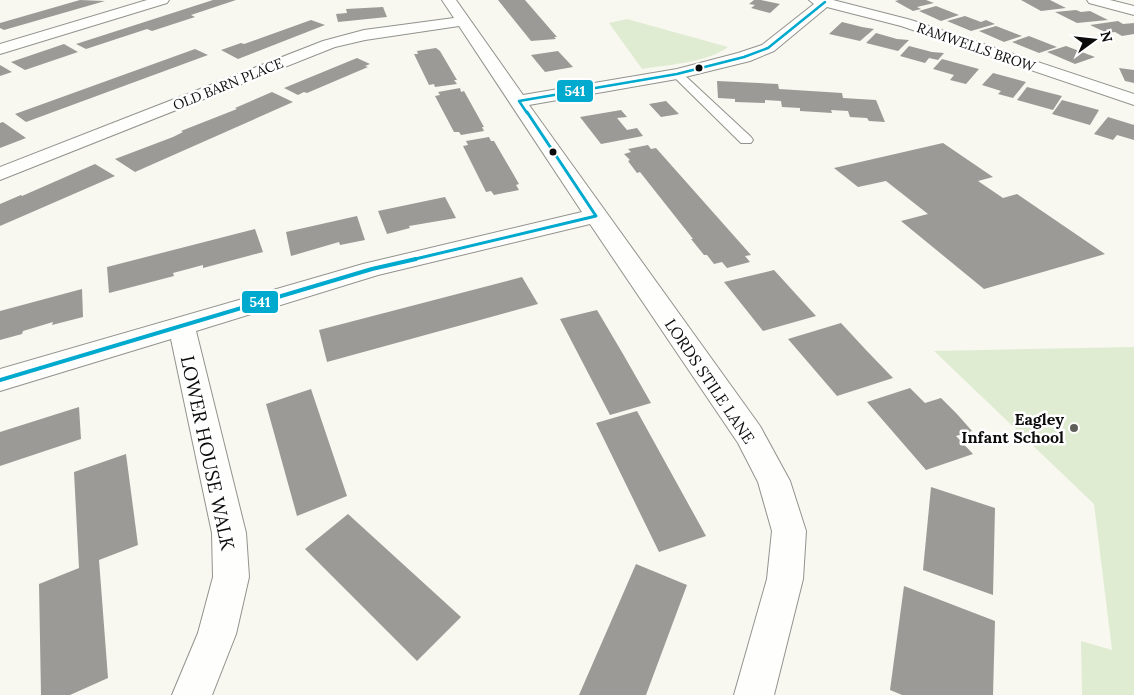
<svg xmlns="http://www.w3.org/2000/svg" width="1134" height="695" viewBox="0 0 1134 695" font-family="Lora,serif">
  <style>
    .green { fill: #dfecd2 }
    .building { fill: #9b9a96 }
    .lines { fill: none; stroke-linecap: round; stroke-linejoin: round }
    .service-casing { stroke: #92928e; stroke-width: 2 }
    .minor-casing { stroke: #92928e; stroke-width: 2 }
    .service { fill: #fefefd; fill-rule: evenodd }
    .minor { fill: #fefefd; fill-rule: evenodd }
    .bus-1-far2-casing { stroke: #fff; stroke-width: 5 }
    .bus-1-far1-casing { stroke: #fff; stroke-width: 6 }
    .bus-1-casing { stroke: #fff; stroke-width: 8 }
    .bus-1-far2 { stroke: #00a9ce; stroke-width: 2.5 }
    .bus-1-far1 { stroke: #00a9ce; stroke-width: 3 }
    .bus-1 { stroke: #00a9ce; stroke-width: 4 }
    .bus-dot { fill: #0b0b0b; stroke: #fff; stroke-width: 2 }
    .poi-dot { fill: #5e5e5b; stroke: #fff; stroke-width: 2 }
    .labels { text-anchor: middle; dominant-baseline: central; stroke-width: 5; stroke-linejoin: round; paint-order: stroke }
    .far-street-label { font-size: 14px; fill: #0b0b0b; stroke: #fff }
    .street-label { font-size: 16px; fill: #0b0b0b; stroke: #fff }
    .poi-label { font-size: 16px; font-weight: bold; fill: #0b0b0b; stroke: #fff; text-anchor: end }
    .near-street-label { font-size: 19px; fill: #0b0b0b; stroke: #fff }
    .line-badge { stroke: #fff; stroke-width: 2 }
    .badge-label { font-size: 14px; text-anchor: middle; font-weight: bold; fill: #fff }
  </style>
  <rect width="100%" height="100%" fill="#f8f8f0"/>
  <!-- green -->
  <path class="green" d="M627,19L728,47C709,62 667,65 642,69L609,23Z
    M1134,347V695H1082L1081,641L1112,650L1094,504L934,351Z"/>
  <!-- building -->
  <path class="building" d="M80,0L105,1L4,30L0,28V23Z
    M213,0H236L191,15L195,17L152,31L147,29L86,49L76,44Z
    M498,0H525L557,37H554L556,39L531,41Z
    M754,0H761L780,4L770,13L751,8L755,5L749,4Z
    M899,0H926L934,3L917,7L921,9L913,11L895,1Z
    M1021,0H1050L1066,8L1041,11Z
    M936,6L959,15L941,21L919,11Z
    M383,7L387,17L338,22L336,14L347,13L346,9Z
    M1076,10L1081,12L1090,11L1108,20L1077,23L1055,12Z
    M965,16L981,22L986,20L995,24L971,31L947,21Z
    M311,20L325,25L238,59L221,50L241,43L244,44Z
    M1118,21L1123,24L1134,23V34L1122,36L1115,32L1107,33L1090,25Z
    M842,22L862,27L874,29L860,41L829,34Z
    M996,26L1022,36L1004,42L979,31Z
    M876,33L897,39L909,40L898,51L866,43Z
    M1029,36L1057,47L1039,53L1012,42Z
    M64,44L78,52L25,70L11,62Z
    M909,46L932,52L944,53L938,60L929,58L925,63L900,56Z
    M1066,46L1095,57L1075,64L1047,52Z
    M436,48L440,51L457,80H454L457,84L435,87L434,84L429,85L414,54H418L417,51Z
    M195,49L208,55L26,122L15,114Z
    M558,51L573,67L545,72L531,55Z
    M357,58L370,64L365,66L368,67L307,93L304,92L298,95L284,88Z
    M942,59L979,69L966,84L950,80L954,75L933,69Z
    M0,65L12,72L0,76Z
    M1119,68L1134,70V83L1125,81Z
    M993,73L1026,82L1013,98L998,94L1001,91L982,85Z
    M717,81L778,84L779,89L842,93L843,98L876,100L885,122L869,121L867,118L850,117L848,111L831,110L832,113L800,111V108L782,107L781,101L765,100V103L735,102V99L718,98Z
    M1027,87L1062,96L1053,110L1017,100Z
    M460,88L461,92L464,91L484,127H482L484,131L461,135L459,132H454L435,96L440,95L438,92Z
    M272,92L293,102L135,172L115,159L173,137L183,132L181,131L237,109L235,108Z
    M1062,100L1099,110L1090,125L1052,114Z
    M666,101L679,114L661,117L649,104Z
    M621,110L627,117L617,118L627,130L637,128L643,136L601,144L580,117Z
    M1108,117L1134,125V140L1117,135L1113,140L1094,134Z
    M3,122L26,138L0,148V123Z
    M489,137L491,141H494L519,184L516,185L519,190L494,195L491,191L486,192L463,146L468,145L466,141Z
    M943,143L993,177L978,181L1003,198L1017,194L1105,254L984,289L901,221L928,214L886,181L858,187L834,168Z
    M648,145L651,149L656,148L743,246L751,255L745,256L750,262L727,268L722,262L714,264L707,255H704L691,239H693L640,172L637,173L628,161L630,160L624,154L631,152L628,149Z
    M95,164L115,176L0,226V204L21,195L22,196Z
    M445,197L456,218L409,226L410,228L387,234L378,211Z
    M357,216L365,240L340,245L339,242L291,256L286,232Z
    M255,229L263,252L203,268V265L173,273L174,276L109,293L107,267Z
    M774,270L794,292L816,316L763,331L724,282Z
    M522,277L538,304L327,362L319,330Z
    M82,289L83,317L52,325L53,322L23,331L22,334L0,340V311Z
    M597,310L623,354L651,403L610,415L560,319Z
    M841,323L866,350L893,378L837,396L788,339Z
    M910,388L925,403L941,398L957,414L972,431L956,436L973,454L926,470L867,402Z
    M311,389L347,496L297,516L266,404Z
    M79,407L81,439L0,466V432Z
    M637,411L706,536L659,552L596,423Z
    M126,454L138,545L99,560L108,678L70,695H41L39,584L79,568L74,472Z
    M931,487L995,508L993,595L923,570Z
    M348,514L461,617L417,661L305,549Z
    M636,564L687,585L646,695H579Z
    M904,586L995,621L993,695H902L890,690Z"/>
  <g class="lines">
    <!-- service casing -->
    <g class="service-casing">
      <path id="service" d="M677,70L681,72L751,137L753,140L751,143H741L673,76L671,74L673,72Z"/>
    </g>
    <!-- minor casing -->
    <g class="minor-casing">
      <path id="minor" d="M147,0H169L167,3L0,54V44Z
        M442,0H456L523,95L677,69L738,53L762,45L814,4L809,0H833L911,20L1134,94V105L901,26L827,7L774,51L750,61L677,79L529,105L760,426L790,481L806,531L803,579L774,695H734L767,579L772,531L758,482L738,443L590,224L378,275L196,331L246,533L249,577L236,634L212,695H172L198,633L213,577L212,533L171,339L0,391V369L363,264L582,212L459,26L365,40L335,47L0,180V167L323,41L364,30L454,18Z
        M1087,0H1110L1134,6V15L1089,3Z"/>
    </g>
    <!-- service -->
    <use href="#service" class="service"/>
    <!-- minor -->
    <use href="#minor" class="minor"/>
    <!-- bus-1-far2 casing -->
    <g class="bus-1-far2-casing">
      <path id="bus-1-far2" d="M527,113L519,101L677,74L744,57L768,48L825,2"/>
    </g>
    <!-- bus-1-far1 casing -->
    <g class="bus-1-far1-casing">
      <path id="bus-1-far1" d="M411,260L596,216L527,112"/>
    </g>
    <!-- bus-1 casing -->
    <g class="bus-1-casing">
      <path id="bus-1" d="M0,380L372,269L416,259"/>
    </g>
    <!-- bus-1-far2 -->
    <use href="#bus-1-far2" class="bus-1-far2"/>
    <!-- bus-1-far1 -->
    <use href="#bus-1-far1" class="bus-1-far1"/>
    <!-- bus-1 -->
    <use href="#bus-1" class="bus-1"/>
  </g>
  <!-- markers -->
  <g class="bus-dot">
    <circle cx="699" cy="68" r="4.5"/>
    <circle cx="553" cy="152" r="4.5"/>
  </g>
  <circle class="poi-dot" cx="1074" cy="428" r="5"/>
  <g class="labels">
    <!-- far-street labels -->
    <g class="far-street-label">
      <text transform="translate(976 47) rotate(19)">RAMWELLS BROW</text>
      <text transform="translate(228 84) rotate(-22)">OLD BARN PLACE</text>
    </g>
    <!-- street labels -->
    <g class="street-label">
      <text transform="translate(710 381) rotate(56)">LORDS STILE LANE</text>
    </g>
    <!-- poi labels -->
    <g class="poi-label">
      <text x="1064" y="419">Eagley<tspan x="1064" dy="18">Infant School</tspan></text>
    </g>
    <!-- near-street labels -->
    <g class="near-street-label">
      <text transform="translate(208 453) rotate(78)">LOWER HOUSE WALK</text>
    </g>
  </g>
  <g class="line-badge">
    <rect x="556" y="79" width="38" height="24" rx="5" fill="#00a9ce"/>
    <rect x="241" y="290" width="38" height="24" rx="5" fill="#00a9ce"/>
  </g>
  <g class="badge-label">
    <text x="575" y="96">541</text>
    <text x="260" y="307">541</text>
  </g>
  <!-- north arrow -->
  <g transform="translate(1094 40) rotate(75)" stroke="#ffffff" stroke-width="4" paint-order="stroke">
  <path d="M0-4L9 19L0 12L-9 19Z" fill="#0b0b0b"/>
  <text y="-8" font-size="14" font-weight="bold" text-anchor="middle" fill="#0b0b0b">N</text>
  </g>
</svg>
